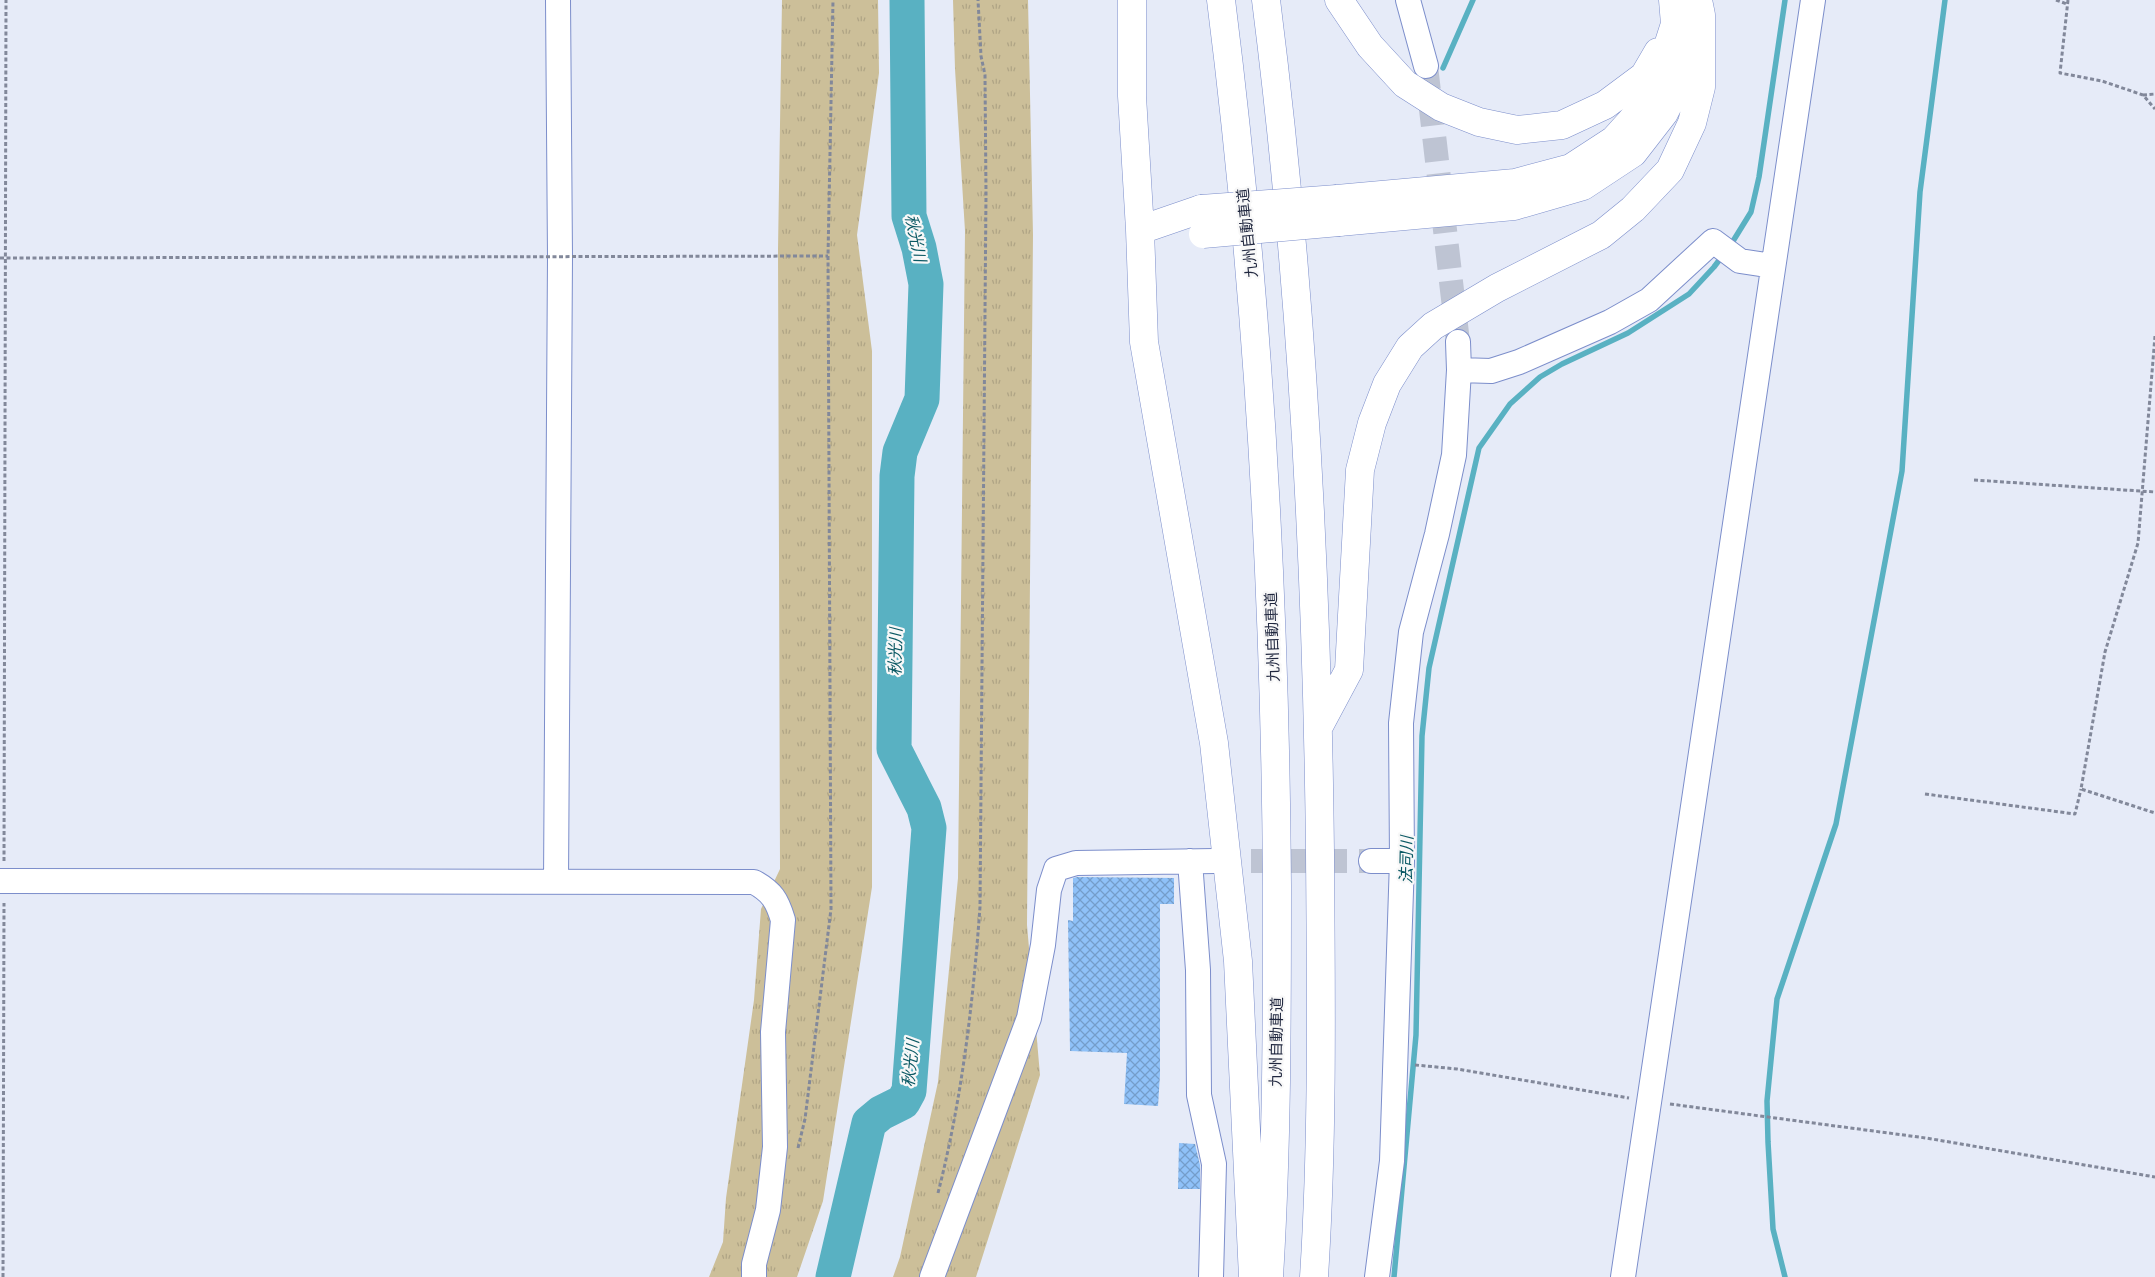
<svg xmlns="http://www.w3.org/2000/svg" width="2155" height="1277" viewBox="0 0 2155 1277" font-family="'PT Sans Narrow','Noto Sans JP',sans-serif">
  <style>
    .grass { fill: url(#grass-tufts) }
    .lines { fill: none; stroke-linecap: round; stroke-linejoin: round }
    .stream { stroke: #59b1c2; stroke-width: 5.5 }
    .river { stroke: #59b1c2; stroke-width: 35 }
    .building { fill: url(#building-cross-hatch) }
    .minor-tunnel { stroke: #bec4d3; stroke-width: 24; stroke-dasharray: 24 12; stroke-linecap: butt }
    .minor-casing { stroke: #7c8ecb; stroke-width: 26 }
    .highway-casing { stroke: #7c8ecb; stroke-width: 29 }
    .path { stroke: #82889a; stroke-width: 3; stroke-dasharray: 4 2.5; stroke-linecap: butt }
    .minor { stroke: #fff; stroke-width: 24 }
    .highway { stroke: #fff; stroke-width: 28 }
    .highway-bridge-casing { stroke: #7c8ecb; stroke-width: 29; stroke-linecap: butt }
    .path-bridge { stroke: #82889a; stroke-width: 3; stroke-dasharray: 4 2.5; stroke-linecap: butt }
    .highway-bridge { stroke: #fff; stroke-width: 28 }
    .labels { text-anchor: middle; dominant-baseline: central; stroke-width: 4.5; stroke-linejoin: round; paint-order: stroke }
    .street-label { font-size: 15px; fill: #1f263e; stroke: #f8f8f8 }
    .water-label { font-size: 16px; font-style: italic; fill: #0b5964; stroke: #f8f8f8 }
  </style>
  <defs>
    <pattern id="grass-tufts" width="24" height="20" patternUnits="userSpaceOnUse" patternTransform="scale(1.25)"><rect width="24" height="20" fill="#ccbf99"/><path d="M3 7l-1-3M5 7V3M7 7l1-3M15 17l-1-3M17 17v-4M19 17l1-3" fill="none" stroke="#afa485"/></pattern>
    <pattern id="building-cross-hatch" width="8" height="8" patternUnits="userSpaceOnUse" patternTransform="scale(1.25)"><rect width="8" height="8" fill="#8fc1f8"/><path d="M0 0l8 8M0 8l8-8" fill="none" stroke="#749dca"/></pattern>
  </defs>
  <rect width="100%" height="100%" fill="#e6ebf8"/>
  <!-- grass -->
  <path class="grass" d="M782,0H878L879,73L857,235L872,351V887L823,1201L797,1277H709L723,1242L726,1198L754,1000L761,909L780,869L778,249Z
    M953,0H1028L1033,235L1027,925L1040,1075L976,1277H893L900,1257L938,1082L958,878L965,231L955,69Z"/>
  <g class="lines">
    <!-- stream -->
    <path class="stream" d="M1443,68L1473,0
      M1730,246L1751,212L1759,177L1785,0
      M1394,1277L1416,1035L1422,736L1429,668L1479,448L1510,404L1540,377L1562,364L1628,333L1689,294L1714,267L1723,255
      M1785,1277L1773,1229L1768,1142L1767,1101L1777,999L1836,824L1902,471L1920,192L1945,0"/>
    <!-- river -->
    <path class="river" d="M833,1277L869,1123L881,1113L903,1102L909,1091L929,828L924,808L894,749L897,476L900,452L922,399L926,284L919,248L909,216L907,0"/>
  </g>
  <!-- building -->
  <path class="building" d="M1077,877L1174,878V904H1160V1075L1158,1106L1124,1104L1127,1053L1070,1051L1068,920L1073,921V878Z
    M1179,1143L1195,1144L1200,1165V1189H1178Z"/>
  <g class="lines">
    <!-- minor-tunnel -->
    <path class="minor-tunnel" d="M1426,66L1458,342
      M1215,861H1371"/>
    <!-- minor casing -->
    <g class="minor-casing">
      <path id="minor" d="M1408,0L1426,66
        M1459,370L1491,371L1519,362L1610,322L1649,300L1713,241L1740,261L1773,266
        M1190,861L1198,970L1199,1095L1214,1164L1211,1277
        M1371,861H1402
        M0,881L754,882C772,892 777,900 783,920L773,1032L775,1147L768,1210L754,1264V1277
        M556,882L560,257L558,0
        M932,1277L1029,1018L1043,945L1049,890L1056,869L1076,863L1215,861
        M1377,1277L1392,1161L1402,861L1401,723L1411,632L1437,534L1454,455L1459,370L1458,342
        M1623,1277L1813,0"/>
    </g>
    <!-- highway casing -->
    <g class="highway-casing">
      <path id="highway" d="M1132,0V96L1140,230L1144,342L1214,743L1238,961L1253,1277
        M1221,0C1258,293 1275,589 1277,885C1277,1016 1277,1147 1269,1277
        M1266,0C1302,283 1317,568 1320,853C1321,994 1323,1136 1314,1277
        M1339,0L1370,46L1405,84L1441,107L1479,122L1517,130L1562,125L1605,105L1644,76L1658,52
        M1337,199L1515,183L1571,168L1614,140L1651,99L1675,24L1673,0
        M1339,222L1514,206L1583,186L1633,153L1664,113L1676,89L1689,24
        M1140,230L1201,209
        M1318,728L1349,670L1360,470L1372,423L1387,384L1410,347L1433,326L1497,288L1601,235L1633,209L1670,170L1692,123L1701,87V15L1698,0"/>
    </g>
    <!-- path -->
    <path class="path" d="M2056,0L2067,4
      M2068,0L2060,73L2102,81L2143,95L2155,109
      M2143,95L2155,94
      M2155,336L2138,543L2105,652L2081,789L2155,813
      M1974,480L2155,492
      M1925,794L2075,814L2081,789
      M4,861L6,0
      M1415,1065L1457,1069L1629,1098
      M1670,1104L1926,1138L2155,1177
      M798,1148L805,1119L831,909L828,256L833,0
      M938,1193C962,1099 973,1003 980,907L986,194L985,75L981,56L978,0
      M3,1277L4,903"/>
    <!-- minor -->
    <use href="#minor" class="minor"/>
    <!-- highway -->
    <use href="#highway" class="highway"/>
    <!-- highway-bridge casing -->
    <g class="highway-bridge-casing">
      <path id="highway-bridge" d="M1201,209L1337,199
        M1203,234L1339,222"/>
    </g>
    <!-- path-bridge -->
    <path class="path-bridge" d="M0,258L828,256"/>
    <!-- highway-bridge -->
    <use href="#highway-bridge" class="highway-bridge"/>
  </g>
  <g class="labels">
    <!-- street labels -->
    <g class="street-label">
      <text transform="translate(1247 233) rotate(-96)">九州自動車道</text>
      <text transform="translate(1272 637) rotate(-92)">九州自動車道</text>
      <text transform="translate(1276 1042) rotate(-89)">九州自動車道</text>
    </g>
    <!-- water labels -->
    <g class="water-label">
      <text transform="translate(916 238) rotate(78)">秋光川</text>
      <text transform="translate(895 652) rotate(-89)">秋光川</text>
      <text transform="translate(1406 860) rotate(-89)">法司川</text>
      <text transform="translate(910 1063) rotate(-84)">秋光川</text>
    </g>
  </g>
</svg>
